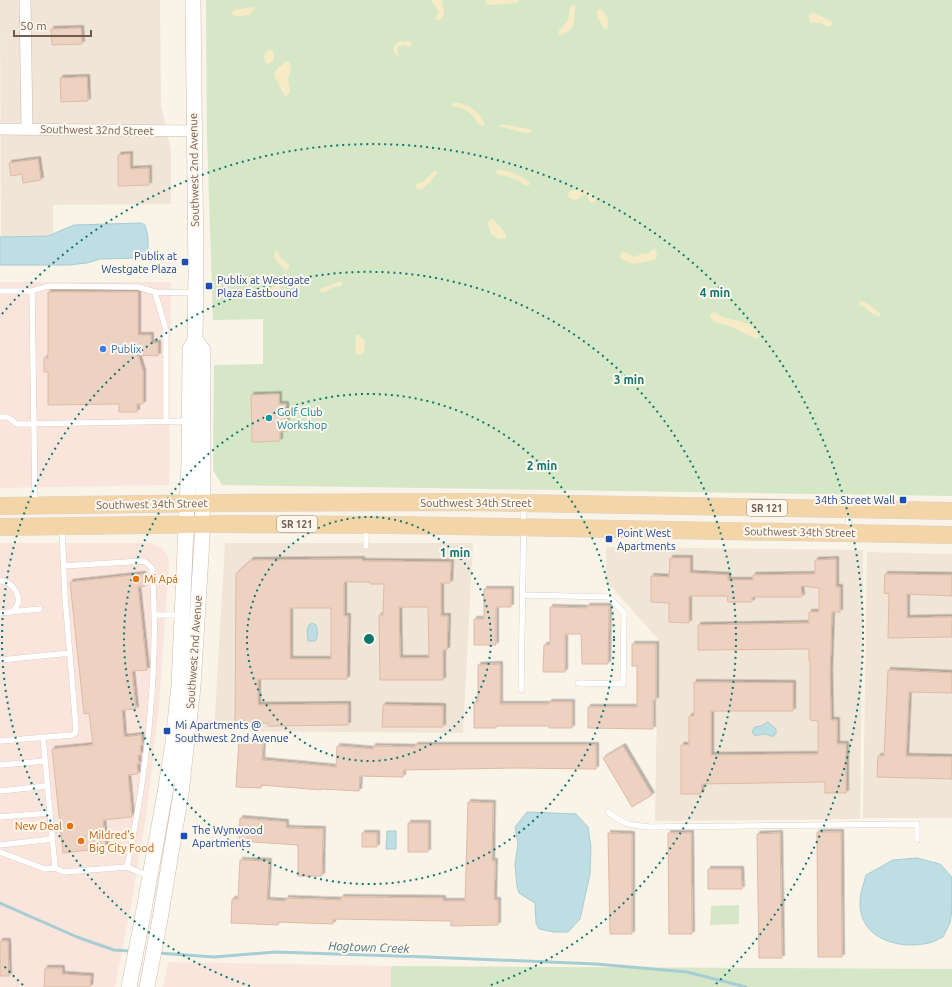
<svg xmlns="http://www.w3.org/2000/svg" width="952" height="987" viewBox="0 0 952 987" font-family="Ubuntu,sans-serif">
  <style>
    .residential { fill: #f1e5d7 }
    .commercial { fill: #fae5dd }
    .green { fill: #d5e7c7 }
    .sand { fill: #f7ebc6 }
    .water { fill: #bedee3; stroke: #a5cdd3 }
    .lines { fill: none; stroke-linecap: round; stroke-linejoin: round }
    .stream { stroke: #a5cdd3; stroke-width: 3 }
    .building { fill: #edd2c2; stroke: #dfb9a4; fill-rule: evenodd; filter: url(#shadow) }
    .lane-casing { stroke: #ccbbaf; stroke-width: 6 }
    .street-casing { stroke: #ccbbaf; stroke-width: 12 }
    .secondary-casing { stroke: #cebbad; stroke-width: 16 }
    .primary-casing { stroke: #d8d1cd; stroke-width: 18 }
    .lane { stroke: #fff; stroke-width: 5.5 }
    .street { stroke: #fff; stroke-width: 11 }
    .secondary { stroke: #fff; stroke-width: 15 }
    .primary { stroke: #f3d5a7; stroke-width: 17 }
    .ring { fill: none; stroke: #0f766e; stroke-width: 2; stroke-dasharray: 2 4 }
    .transit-dot { fill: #1a4fb4; stroke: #fdf7ee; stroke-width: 1.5 }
    .shop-dot { fill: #3f7fe0; stroke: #fdf7ee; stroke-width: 1.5 }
    .culture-dot { fill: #0f9aa8; stroke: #fdf7ee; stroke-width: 1.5 }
    .food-dot { fill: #e8710a; stroke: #fdf7ee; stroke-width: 1.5 }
    .labels { text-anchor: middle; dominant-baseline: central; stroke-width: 4; stroke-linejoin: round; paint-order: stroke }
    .shield { fill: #fdf7ee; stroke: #9c897e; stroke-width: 1 }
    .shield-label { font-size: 10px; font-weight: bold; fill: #725a4e }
    .street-label { font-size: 11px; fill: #725a4e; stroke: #fdf7ee }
    .transit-label { font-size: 11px; fill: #164399; stroke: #fdf7ee; text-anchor: start }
    .shop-label { font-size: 11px; fill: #366cbe; stroke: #fdf7ee; text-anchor: start }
    .culture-label { font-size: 11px; fill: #0d838f; stroke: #fdf7ee; text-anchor: start }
    .food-label { font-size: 11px; fill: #c56008; stroke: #fdf7ee; text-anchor: start }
    .water-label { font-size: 12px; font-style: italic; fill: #47757d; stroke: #fdf7ee }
    .centre { fill: #0f766e; stroke: #fdf7ee; stroke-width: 2 }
    .ring-label { font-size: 12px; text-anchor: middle; font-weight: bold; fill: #0f766e; stroke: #fdf7ee; stroke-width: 4; stroke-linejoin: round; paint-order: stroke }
  </style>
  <defs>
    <filter id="shadow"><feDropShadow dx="2.5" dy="-2.5" stdDeviation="0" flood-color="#0004"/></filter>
  </defs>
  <rect width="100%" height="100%" fill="#faf3e8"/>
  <!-- residential -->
  <path class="residential" d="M0,0H160L161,106L171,150V204L53,205V250L1,251Z
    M225,543H473L463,733L214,731Z
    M606,547L863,550L860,819L655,821L658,639L606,581Z
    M867,552L952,554V818H863Z"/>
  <!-- commercial -->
  <path class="commercial" d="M0,282H171L169,485L0,488Z
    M0,543H152L161,548L166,553L169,561L159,706L147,810L131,906L115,987H0Z
    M168,962L391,966V987H163Z"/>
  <!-- green -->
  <path class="green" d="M206,0H952V496L222,485L213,470L214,365L263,364V319L213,320L207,136Z
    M739,905V924L710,925L711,906Z
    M391,966L952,969V987H391Z"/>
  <!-- sand -->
  <path class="sand" d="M431,0H443L442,3C444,10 446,15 440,20H436L435,18L439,12Z
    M485,0H518L519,1L517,3L488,5Z
    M571,5L575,6C574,18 577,31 560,35L558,32L568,20Z
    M251,7L255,8L250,15L236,16L232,14V12L234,10Z
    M600,9C606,11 610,23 607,29H604L597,17V11Z
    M815,13L832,22V25L828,27L821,23L810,22L809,16L811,14Z
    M399,41L411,42L412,45L410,47L403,45L397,47V50L399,55L397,56L393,49L395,45Z
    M270,49L272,50L274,55L273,61L269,64L266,63L264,56L266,52Z
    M287,61L290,62L291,68L288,79L290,92L287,96L284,95L274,75L277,69Z
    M453,103C465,101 482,113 485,125L483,126C477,125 477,121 474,117C468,110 462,107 453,107L452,105Z
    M501,124L529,129L531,131L530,133H525L498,126Z
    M498,170C508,169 524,177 531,184L529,185H524C519,179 507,176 499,175L496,172Z
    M434,171H436L437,172C434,179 426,187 420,190L417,189L416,187L417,184L424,181Z
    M580,189L591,192L596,199V201L593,203L590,202L586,195L584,194L576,200L569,198L568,194L570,191Z
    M490,219C496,220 504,230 506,236L505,238L499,239L491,234L488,224Z
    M655,249L657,253L656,259L654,260L633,264L620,258L621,254L624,252L635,257L641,254L650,253L651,250Z
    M275,251L278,252C280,260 283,260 289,264V269L285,270L274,258Z
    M341,281L343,283L341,286L334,287L323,293L320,291V289Z
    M274,285H278L281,288V292L278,296H271L265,290L269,287L273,290L272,286Z
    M860,301L865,302L880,313V317C873,315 866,308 859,304Z
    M715,312C724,323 756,317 759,337L756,339L732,327L713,321L710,315L711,313Z
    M356,335H359L365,341L364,352L360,355L357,354L355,352L356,341L355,337Z"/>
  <!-- water -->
  <path class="water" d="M141,223L145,225C149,237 149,245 146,256L137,258L100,259L87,263L69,265H0V237L48,236L74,225Z
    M312,623L316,625C318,630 318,638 315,641H308L307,630L309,625Z
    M768,722L776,729V733L774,736C770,737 769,735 766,734C761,734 759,736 754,735L752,731L755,727L761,726Z
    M527,812L576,814L588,827L591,847L590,874L580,919L568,932H554L539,929L536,923L535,903L519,893L517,886L515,864L518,844L515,827Z
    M387,831H396V849H386Z
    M917,858L940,864L952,877V910L950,923L943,937C938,939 934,942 929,943C899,950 859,939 860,902C860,893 864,883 866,875L893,860Z"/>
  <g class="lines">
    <!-- stream -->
    <path class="stream" d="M0,903L77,937L114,950L131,951
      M158,953L214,957L276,952L427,957L596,964L687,972L746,987"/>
  </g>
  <!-- building -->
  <path class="building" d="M81,28L82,44L52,45L51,29Z
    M87,77L88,101L61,102L60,78Z
    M130,154V169L149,168V185L118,186V155Z
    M38,159L41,180L23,183L22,174L11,176L9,163Z
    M48,292H138V335H151V343H158V356L138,355L143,372V404H137V412H119V404L48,405V372H44V358H48Z
    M279,394V404H286L287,431L280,432V441L252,442L251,395Z
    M670,558H690V573L728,575V580H753V575L815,574V560L836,559V587H840V612H832L830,672L831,720H837V744H846V793H825V782L702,784L701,794H681V745H689V716H694V682L793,683V711H711V755L818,754V721L810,720V661H809V649L698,650V625L809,623V612H819V588L801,586L802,597H752V602H728L727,596H689V623L669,622V603L651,602V576L669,577Z
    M362,559V561L451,562L450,583H441V616H448L447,650H443V680H380L379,615H383L384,584H370V582H344V616H348L347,679H258V705L348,704V725L268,726V723L235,724L236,574L251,560ZM399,607H428L429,658H400ZM290,608H331V659H290Z
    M143,574L145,586L138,587L147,670L132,671L136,709L122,710L124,737L141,735L142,745L140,746L141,755H138L139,764H137L138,774L128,775L132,817L103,820L106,848L63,853L52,749L93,745L89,713L84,714L70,582Z
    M885,574L952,575V596L907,594V618L952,617V637L888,638L889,594L884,593Z
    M484,589H511V607H496V645H474V619H484Z
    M587,606H609L608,664H582L581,634H565V672H543L544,645H550V607L587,608Z
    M632,644H656V700H653V729L588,728V707H637V666H632Z
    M500,664V704H549V702H572V728H549V726H496V728H474V702H478V665Z
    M888,670L952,673V693L909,692L906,756L952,757V779L877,777L878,756H884Z
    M383,705L443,706V727H382Z
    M239,740L263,742L262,760L336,767L337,746L373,749V746L415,747V745H596V769L515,768L403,770V777L360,776L359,791L321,789V790L261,785V788L236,787Z
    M623,746L652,795L632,807L603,758Z
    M468,802L493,803L492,861H495L494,900H498V925L451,926V921L333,919V924L278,922V925L231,923L232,899H238L240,860L269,861L267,900L286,901V898L341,900V897L443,898V901H465Z
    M240,818L286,822V828L323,829L322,876H298V845L239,841Z
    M408,823H428V852H408Z
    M817,832H841L842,957H818Z
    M362,833H377V847H362Z
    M608,833L632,834V934H610Z
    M668,833H691L692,934H669Z
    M780,833L782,958H759L757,834Z
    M708,869H741L742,889H708Z
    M0,941H8L9,976H0Z
    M45,968H62V974L91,976L90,987H44Z"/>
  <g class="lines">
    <!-- lane casing -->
    <g class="lane-casing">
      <path id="lane" d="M0,291H32L35,503
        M32,291L48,286L138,287L155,292L194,293
        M155,292L166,330V422
        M0,417H7L17,424L188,421
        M366,527V546
        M848,531L849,511
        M63,566L144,561L152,568C160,668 147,770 127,867
        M0,581C10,580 20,593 18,603C17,606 15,609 13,611
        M523,595L609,597L624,613L623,684L578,683
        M0,613L40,609
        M154,615H182
        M0,660L70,653
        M521,690L524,505
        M43,737L55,868L64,872L127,867L141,873L150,874
        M0,741L72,735L75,733L76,728L65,597L62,528
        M0,765L45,761
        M0,791L47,786
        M608,812C624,825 631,825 651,827L917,824V840
        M0,817L50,813
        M0,845L52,839
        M0,852L45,869L55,868"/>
    </g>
    <!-- street casing -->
    <g class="street-casing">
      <path id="street" d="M25,0L27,129
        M0,129L194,131"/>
    </g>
    <!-- secondary casing -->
    <g class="secondary-casing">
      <path id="secondary" d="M129,987L143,915L165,793L173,743L179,685L189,463L190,349L195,340L196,274L193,0
        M147,987L160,919L181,793L193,686L202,539L203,488V350L195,340"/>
    </g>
    <!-- primary casing -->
    <g class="primary-casing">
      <path id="primary" d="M0,506L219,503L466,502L952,511
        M0,527L219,524L391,525L952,535"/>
    </g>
    <!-- lane -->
    <use href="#lane" class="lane"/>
    <!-- street -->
    <use href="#street" class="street"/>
    <!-- secondary -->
    <use href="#secondary" class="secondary"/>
    <!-- primary -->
    <use href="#primary" class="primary"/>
  </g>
  <!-- distance rings -->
  <g class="ring">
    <circle cx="369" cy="639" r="122"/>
    <circle cx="369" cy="639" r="245"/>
    <path d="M250 986A367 367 0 1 1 488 986"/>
    <path d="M23 985A490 490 0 0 1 2 964M2 314A490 490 0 1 1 715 985"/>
  </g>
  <!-- markers -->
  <g class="transit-dot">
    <rect x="181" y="258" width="8" height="8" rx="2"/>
    <rect x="205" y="282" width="8" height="8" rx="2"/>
    <rect x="899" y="496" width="8" height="8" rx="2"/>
    <rect x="605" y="535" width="8" height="8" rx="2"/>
    <rect x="163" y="727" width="8" height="8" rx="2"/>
    <rect x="180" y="832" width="8" height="8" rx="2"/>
  </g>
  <circle class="shop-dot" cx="103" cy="349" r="4"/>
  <circle class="culture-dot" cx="269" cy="418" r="4"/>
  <g class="food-dot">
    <circle cx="136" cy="579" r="4"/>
    <circle cx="70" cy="826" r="4"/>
    <circle cx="81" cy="841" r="4"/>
  </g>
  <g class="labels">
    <!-- shield labels -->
    <g class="shield">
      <rect x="747" y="500" width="40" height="16" rx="3"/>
      <rect x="277" y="516" width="40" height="16" rx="3"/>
    </g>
    <g class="shield-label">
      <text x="767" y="508">SR 121</text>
      <text x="297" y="524">SR 121</text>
    </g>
    <!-- street labels -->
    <g class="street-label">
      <text transform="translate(97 130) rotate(1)">Southwest 32nd Street</text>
      <text transform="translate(194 170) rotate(-91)">Southwest 2nd Avenue</text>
      <text x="476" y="503">Southwest 34th Street</text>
      <text transform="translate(152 504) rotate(-1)">Southwest 34th Street</text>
      <text transform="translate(800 532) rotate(1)">Southwest 34th Street</text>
      <text transform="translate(194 652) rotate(-86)">Southwest 2nd Avenue</text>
    </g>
    <!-- transit labels -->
    <g class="transit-label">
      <text x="177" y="256" text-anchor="end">Publix at<tspan x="177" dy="13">Westgate Plaza</tspan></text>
      <text x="217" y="280">Publix at Westgate<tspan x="217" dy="13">Plaza Eastbound</tspan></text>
      <text x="895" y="500" text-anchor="end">34th Street Wall</text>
      <text x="617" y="533">Point West<tspan x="617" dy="13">Apartments</tspan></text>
      <text x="175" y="725">Mi Apartments @<tspan x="175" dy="13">Southwest 2nd Avenue</tspan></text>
      <text x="192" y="830">The Wynwood<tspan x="192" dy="13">Apartments</tspan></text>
    </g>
    <!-- shop labels -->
    <g class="shop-label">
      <text x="111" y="349">Publix</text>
    </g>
    <!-- culture labels -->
    <g class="culture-label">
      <text x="277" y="412">Golf Club<tspan x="277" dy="13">Workshop</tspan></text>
    </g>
    <!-- food labels -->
    <g class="food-label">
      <text x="144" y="579">Mi Apá</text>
      <text x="62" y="826" text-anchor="end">New Deal</text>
      <text x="89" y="835">Mildred's<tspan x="89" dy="13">Big City Food</tspan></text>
    </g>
    <!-- water labels -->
    <g class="water-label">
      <text transform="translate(369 947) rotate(2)">Hogtown Creek</text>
    </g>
  </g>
  <circle cx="369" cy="639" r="6" class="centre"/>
  <g class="ring-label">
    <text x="715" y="297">4 min</text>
    <text x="629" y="384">3 min</text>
    <text x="542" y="470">2 min</text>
    <text x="455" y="557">1 min</text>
  </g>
  <!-- scale -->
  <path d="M14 30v6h77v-6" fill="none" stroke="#725a4e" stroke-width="2"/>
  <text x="20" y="30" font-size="12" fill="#725a4e" stroke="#fdf7ee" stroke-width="3" paint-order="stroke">50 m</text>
</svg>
